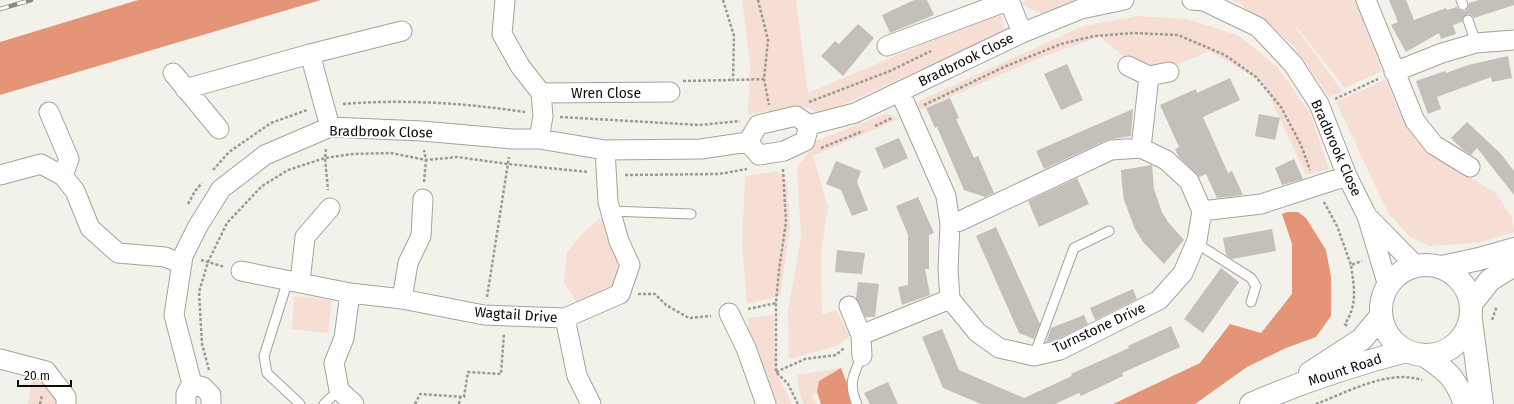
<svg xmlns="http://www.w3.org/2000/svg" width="1514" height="404" viewBox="0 0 1514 404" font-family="'Fira Sans',sans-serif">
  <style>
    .green { fill: #f7ded5 }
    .forest { fill: #e49477 }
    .building { fill: #c4bfb8 }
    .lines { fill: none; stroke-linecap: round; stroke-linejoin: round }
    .lane-casing { stroke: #a4a39c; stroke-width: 11 }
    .street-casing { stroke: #a4a39c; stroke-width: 21 }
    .secondary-casing { stroke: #a4a39c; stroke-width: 24 }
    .path { stroke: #9b9a94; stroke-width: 2.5; stroke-dasharray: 3 2; stroke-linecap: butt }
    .lane { stroke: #fff; stroke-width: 9 }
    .street { stroke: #fff; stroke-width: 19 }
    .secondary { stroke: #fff; stroke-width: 22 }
    .rail-casing { stroke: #8a8984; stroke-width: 4.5 }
    .rail { stroke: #fff; stroke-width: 3; stroke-dasharray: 9; stroke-linecap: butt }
    .labels { text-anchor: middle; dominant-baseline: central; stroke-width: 4; stroke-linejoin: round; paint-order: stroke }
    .street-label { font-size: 14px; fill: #0d0d0b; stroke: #fff }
  </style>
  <rect width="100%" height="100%" fill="#f3f2ea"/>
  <!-- green -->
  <path class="green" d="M742,0H796L808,93L1001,11L1005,32L820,115L807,107L748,114L750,63Z
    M1028,0H1079L1043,15L1020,3Z
    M1230,0H1355L1382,71L1345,88L1286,14L1343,92L1329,97L1293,45L1240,4Z
    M1136,16L1187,19L1240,36L1278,68L1310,113L1329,169L1306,175L1263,82L1209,51C1198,56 1161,73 1150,70C1132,65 1115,49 1100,37L1044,56L918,111L919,101L1083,26Z
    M1386,79L1399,112L1429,154L1495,192L1512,218L1514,232L1478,243L1429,246L1410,237L1388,213L1336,102Z
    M887,113L899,119L813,156L828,207L821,253L822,314L836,310L850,336L837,346L789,359L788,311L801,237L797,168L816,141Z
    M777,171L787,181L790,227L780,296L747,304L742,245L745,176Z
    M606,213L623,265L616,289L576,302L564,283L567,252L584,232Z
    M294,296L332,300L328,333L292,329Z
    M774,315V347L780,380L792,404H777L750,344L748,318Z
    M846,367L812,397L817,404H804L801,399L797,375Z
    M33,371L43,375L62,404H28Z"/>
  <!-- forest -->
  <path class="forest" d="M138,0H321L0,95V42Z
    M1287,212H1298L1306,218L1326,250L1331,277V316L1316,337L1286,348L1247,367L1195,404H1113L1200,363L1230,324L1261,333L1292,294V244L1282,214Z
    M841,368L855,404H821L817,392L819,381Z"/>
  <!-- building -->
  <path class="building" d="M914,0H927L934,15L890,33L882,15Z
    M1389,0H1406L1414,20L1446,8L1447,10L1457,7L1460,10L1465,11L1468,8L1469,3L1479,0H1514V5L1474,18L1470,14L1466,15L1462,22L1453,25L1456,34L1441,39L1439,33L1406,52L1391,25L1398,22Z
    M858,24L874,38L843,76L821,56L835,41L839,44Z
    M1508,56L1512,78L1492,82L1491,77L1437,97L1441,109L1428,114L1416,81L1445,71L1446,73L1468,65Z
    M1067,64L1083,100L1061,110L1044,74Z
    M1230,78L1240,100L1203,117L1228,173L1232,171L1243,195L1217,198L1206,174L1199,177L1179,157L1175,149L1179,147L1160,105L1196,89L1197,93Z
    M950,98L959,118L956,119L974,158L978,156L994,193L985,197L964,190L937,127L935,128L926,108Z
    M1133,109L1131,136L1107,140L1044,169L1036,151Z
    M1259,114L1280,118L1275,140L1255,136Z
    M1467,122L1501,154L1514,171V195L1477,148L1471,155L1462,149L1451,138Z
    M899,138L908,158L884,169L875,148Z
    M1294,159L1303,179L1282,185L1275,168Z
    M836,161L861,171L857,182L868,210L852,216L841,190L826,184Z
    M1152,165L1154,189L1162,212L1168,222L1184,240L1164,264L1143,242L1135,229L1124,200L1122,185L1121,170Z
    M1077,178L1089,204L1039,227L1028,201Z
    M918,197L934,233L929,235V269H925L930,295L902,305L898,287L908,285V235L896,206Z
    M996,227L1040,324L1034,339L1019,333L976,236Z
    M1272,229L1276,251L1232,259L1226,255L1223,238Z
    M837,250L865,253L862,274L835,272Z
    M1221,268L1239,282L1203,333L1184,319Z
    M858,282L879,284L875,317H865L856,298Z
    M1133,289L1137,299L1095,320L1090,308Z
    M1084,315L1088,324L1056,340L1046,342L1051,328Z
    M1171,326L1180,347L1122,373L1123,376L1081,396L1079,393L1055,404H981L943,388L922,337L942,329L959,370L1024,398L1072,376L1071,374L1129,348L1128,346Z
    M888,382L898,404H870L864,393Z"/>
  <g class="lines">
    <!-- lane casing -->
    <g class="lane-casing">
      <path id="lane" d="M1461,0L1463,5
        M1468,20L1476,43
        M611,211L691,214
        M1196,243L1251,278L1256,286L1251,302
        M288,280L264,356L267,373L300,404
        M1034,356L1074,248L1109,231
        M324,404L339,390
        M857,404C848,384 853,375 862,356"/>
    </g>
    <!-- street casing -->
    <g class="street-casing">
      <path id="street" d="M505,0L502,34L520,66L541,93L543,116L539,139
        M1009,0L1022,33
        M1192,0L1204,1L1258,27L1293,64L1319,104L1347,176L1367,216L1388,286
        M1366,0L1415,121L1434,145L1470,167
        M887,46L1010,0
        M310,54L330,127
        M1128,66L1149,76L1169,72
        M1394,72L1442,53L1476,43L1514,40
        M173,73L219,129
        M185,89L310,54L402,31
        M900,92L946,196L950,224L948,269L950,299L977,332L999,348L1034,356L1060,350L1159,300L1183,273L1197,240L1202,211L1189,181L1166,160L1141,148L1111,150L960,221L950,224
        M541,93L670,92
        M49,112L69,159L63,176
        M809,125L855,113L1022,33L1081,9L1124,0
        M748,142L759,155L784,151L805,141L809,125
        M748,142L758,125L796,116L809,125
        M1141,148L1149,76
        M0,175L41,164L63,176L75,191L90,228L118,253L165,257L182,264
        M1202,211L1261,204L1347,176
        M1368,217L1416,266
        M241,271L350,293L402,299L484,315L565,318L620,294L630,265L619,241L608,202L605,150
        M300,282L305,237L330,208
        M350,293L344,338L334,363L339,390L354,404
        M402,299L408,263L421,236L423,199
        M849,306L861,335L862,356
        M729,313L746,348L766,404
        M565,318L577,376L591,404
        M861,335L950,299
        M0,359L46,371L66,397V404
        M192,384L174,315L183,256L198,226L221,189L265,155L330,127L422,131L512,139H539L605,150L701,149L748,142
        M192,384L203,387L211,395V404
        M186,404V394L192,384"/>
    </g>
    <!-- secondary casing -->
    <g class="secondary-casing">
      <path id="secondary" d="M1381 310a45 45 0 1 1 90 0a45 45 0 1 1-90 0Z
        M1442,267L1479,259L1514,249
        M1471,304L1490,280L1514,265
        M1471,320L1482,404
        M1425,356C1448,372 1455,377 1465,404
        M1310,373L1362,339L1381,316
        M1251,404C1301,382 1353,365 1406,351"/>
    </g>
    <!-- path -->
    <path class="path" d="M723,0L734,36L733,80L764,79
      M758,0L768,40L764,79L769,105
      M683,81L733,80
      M1335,99L1378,79
      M809,102L890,71L931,51
      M343,104C404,99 464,103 525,112
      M924,105L1004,67L1061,44L1094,36L1133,33L1178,35L1225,55L1256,77L1281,107L1301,145L1310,170
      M560,117L699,125L740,121
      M875,126L892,118
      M821,148L863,131
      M326,149L325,158L328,190
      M783,169L786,222L779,270L776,303V372L788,384L798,404
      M213,170L229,152L271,123L307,110
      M625,175L719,174L747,169
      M424,182L426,160L424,150
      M1324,202L1337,226L1351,265
      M188,204L195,191L202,183
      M201,260L225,267
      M638,294H655L666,305L689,318L711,316
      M487,297L509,157
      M748,309L776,303
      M1492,320L1497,306
      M1347,326L1345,324C1358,304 1354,287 1351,265L1362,261
      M209,370L202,344L199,292L208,262L227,223L262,186L288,170L325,158L352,154L391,153L426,160L457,157L508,164L588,172
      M776,372L805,359L836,355L844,348
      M40,404L42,395
      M415,404L420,394L464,397L468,372L501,374L504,333
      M459,404L460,397
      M1316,404C1348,392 1388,369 1422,380"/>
    <!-- lane -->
    <use href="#lane" class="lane"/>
    <!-- street -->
    <use href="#street" class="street"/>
    <!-- secondary -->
    <use href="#secondary" class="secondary"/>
    <!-- rail casing -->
    <g class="rail-casing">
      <path id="rail" d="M0,9L31,0"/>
    </g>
    <!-- rail -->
    <use href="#rail" class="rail"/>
  </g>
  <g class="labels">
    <!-- street labels -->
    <g class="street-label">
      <text transform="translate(966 60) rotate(-26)">Bradbrook Close</text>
      <text x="606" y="93">Wren Close</text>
      <text transform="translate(381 132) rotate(1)">Bradbrook Close</text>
      <text transform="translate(1336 148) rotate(66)">Bradbrook Close</text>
      <text transform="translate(516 315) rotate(4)">Wagtail Drive</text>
      <text transform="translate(1099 328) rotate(-25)">Turnstone Drive</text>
      <text transform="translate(1345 370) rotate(-18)">Mount Road</text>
    </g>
  </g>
  <!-- scale -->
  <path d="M18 380v6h53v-6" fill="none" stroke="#0d0d0b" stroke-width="2"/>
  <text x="24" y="380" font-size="12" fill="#0d0d0b" stroke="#ffffff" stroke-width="3" paint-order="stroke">20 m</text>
</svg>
